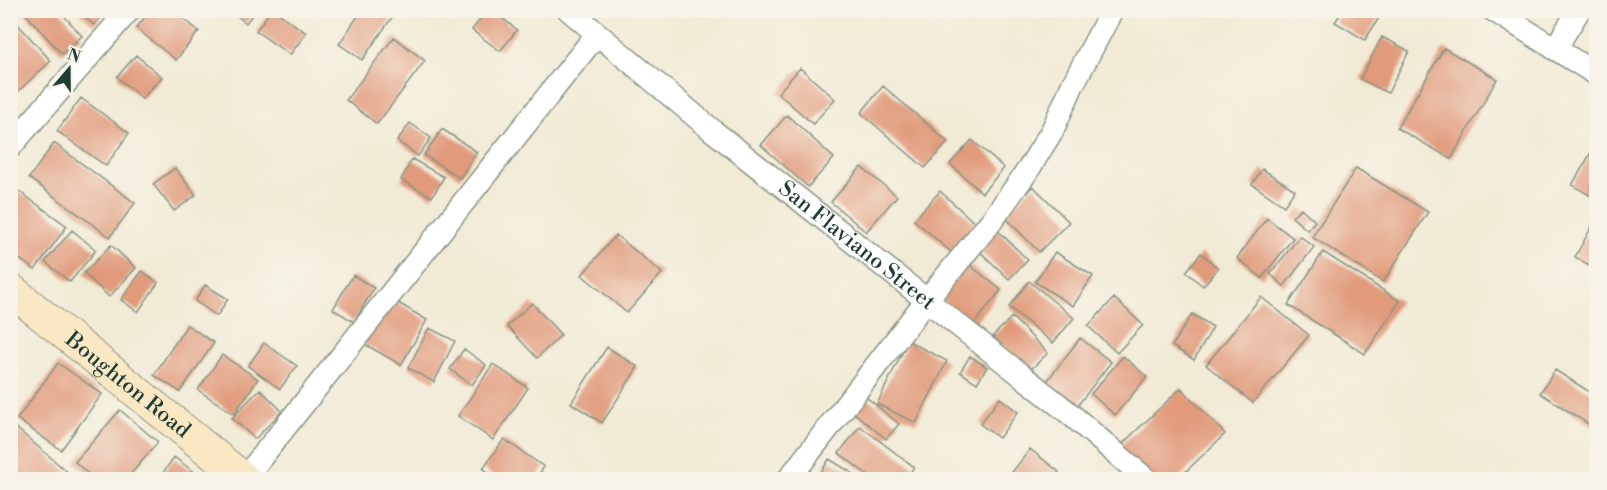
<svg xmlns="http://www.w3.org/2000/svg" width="1607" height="490" viewBox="0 0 1607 490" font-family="'Libre Bodoni',serif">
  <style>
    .building { fill: #e19a7a }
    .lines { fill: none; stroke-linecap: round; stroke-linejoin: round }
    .street-casing { stroke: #889484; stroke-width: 25 }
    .secondary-casing { stroke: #889484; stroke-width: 34 }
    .street { stroke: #fff; stroke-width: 22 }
    .secondary { stroke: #fae7c3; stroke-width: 32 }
    .labels { text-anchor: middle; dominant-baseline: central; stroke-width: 4.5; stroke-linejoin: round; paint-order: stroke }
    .street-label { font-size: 22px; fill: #1f3d34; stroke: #f7f3e8 }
  </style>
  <rect width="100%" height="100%" fill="#f7f3e8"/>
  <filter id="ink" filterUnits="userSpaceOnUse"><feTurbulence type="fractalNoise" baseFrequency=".0167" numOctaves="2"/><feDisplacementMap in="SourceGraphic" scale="12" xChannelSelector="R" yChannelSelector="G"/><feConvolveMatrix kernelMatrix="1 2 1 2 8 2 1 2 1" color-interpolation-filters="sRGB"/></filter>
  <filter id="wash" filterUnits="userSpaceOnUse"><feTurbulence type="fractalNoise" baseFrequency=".008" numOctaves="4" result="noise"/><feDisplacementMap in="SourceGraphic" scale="24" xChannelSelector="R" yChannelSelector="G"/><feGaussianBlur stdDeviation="1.35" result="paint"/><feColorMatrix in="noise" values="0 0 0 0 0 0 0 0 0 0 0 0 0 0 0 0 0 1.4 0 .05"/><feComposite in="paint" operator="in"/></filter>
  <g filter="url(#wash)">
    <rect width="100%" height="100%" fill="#f1ebd5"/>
    <g id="blocks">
      <!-- building -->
      <path class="building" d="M22,10H59L82,36L62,54Z
        M77,10H107L94,25Z
        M151,10H173L199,31L176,60L136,28Z
        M230,10H256L246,23Z
        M271,10H274L306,33L290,55L256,31Z
        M362,10H384L393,16L362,60L339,44Z
        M487,10H492L517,30L500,51L472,30Z
        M1343,10H1384L1365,40L1335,22Z
        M14,20L51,61L16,93L10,87V23Z
        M394,37L425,61L377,124L346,100Z
        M1382,37L1409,51L1388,93L1360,79Z
        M1444,48L1497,79L1451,159L1397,128Z
        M136,55L162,77L142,99L117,77Z
        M800,68L835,99L813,124L778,93Z
        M883,86L948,142L925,168L861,113Z
        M81,98L129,133L106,166L57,131Z
        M787,115L834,158L808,187L761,145Z
        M410,123L431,138L418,156L397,141Z
        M442,129L477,152L460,178L424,155Z
        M972,140L1004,168L982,193L950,164Z
        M54,143L135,203L110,237L29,178Z
        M1596,144V199L1572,185Z
        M412,159L444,177L432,197L401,180Z
        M861,167L897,196L866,232L831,202Z
        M175,168L196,195L174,211L153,184Z
        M1356,168L1428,212L1383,282L1312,237Z
        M1262,169L1295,190L1284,206L1252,184Z
        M1033,186L1069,222L1039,252L1004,216Z
        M13,187L67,226L35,270L10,252V190Z
        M940,191L978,226L953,254L914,220Z
        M1301,208L1315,221L1307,230L1292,217Z
        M1267,218L1293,238L1262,278L1237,258Z
        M1596,219V269L1575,257Z
        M993,226L1028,260L1009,279L974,246Z
        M72,230L96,250L70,282L45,262Z
        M616,235L662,273L627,313L582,275Z
        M1300,236L1314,247L1284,286L1270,274Z
        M111,245L136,268L109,297L84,273Z
        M1055,252L1093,276L1073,306L1035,282Z
        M1323,252L1400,301L1365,354L1288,305Z
        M1201,253L1218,268L1203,286L1186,272Z
        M966,262L1001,290L974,324L939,297Z
        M142,271L158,283L138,312L121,300Z
        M353,275L374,288L354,322L333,309Z
        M1029,281L1074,318L1053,343L1009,307Z
        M205,285L228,299L217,316L195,301Z
        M1261,297L1309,335L1253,403L1206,365Z
        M1114,298L1143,325L1117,353L1088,326Z
        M395,301L427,320L401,365L361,342Z
        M532,303L561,335L537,358L507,326Z
        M1192,314L1213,327L1194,360L1172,346Z
        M1012,317L1048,353L1029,371L993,336Z
        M187,325L214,343L180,392L154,375Z
        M429,328L455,341L434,382L408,368Z
        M1080,338L1111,362L1078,405L1047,381Z
        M908,341L947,361L916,423L877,404Z
        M264,343L297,366L280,389L248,366Z
        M607,347L638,367L602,423L571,403Z
        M464,349L486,365L472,385L450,369Z
        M222,355L258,379L234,414L198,390Z
        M970,356L987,367L977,383L960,372Z
        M1123,356L1147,377L1115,415L1091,394Z
        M58,363L102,394L61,450L17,419Z
        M493,364L528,388L493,440L458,416Z
        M1555,370L1596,396V429L1540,393Z
        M1181,388L1225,434L1177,480H1150L1119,447Z
        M260,389L282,411L255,439L232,418Z
        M860,392L899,424L886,439L847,407Z
        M1000,398L1018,412L999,438L980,424Z
        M120,410L158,442L126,480H95L75,462Z
        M860,426L914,467L905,480H874L839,453Z
        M15,427L77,480H10V432Z
        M504,439L544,467L535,480H498L483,468Z
        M1030,449L1059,472L1053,480H1006Z
        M174,457L205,480H158Z
        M829,459L864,480H816Z"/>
    </g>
  </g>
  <g filter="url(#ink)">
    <use href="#blocks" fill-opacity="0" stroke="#889484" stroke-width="1.5"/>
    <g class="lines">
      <!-- street casing -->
      <g class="street-casing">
        <g id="street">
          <path id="s1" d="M569,10L713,131L1069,413L1147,480"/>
          <path d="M1493,10L1596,74"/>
          <path d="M1555,49L1579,10"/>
          <path d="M10,147L129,10"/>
          <path d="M244,479L597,34"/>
          <path d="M788,480L926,301L993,219L1028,170L1052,131L1073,84L1112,10"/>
        </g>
      </g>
      <!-- secondary casing -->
      <g class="secondary-casing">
        <g id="secondary">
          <path id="s2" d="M10,289L245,480"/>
        </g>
      </g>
      <!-- street -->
      <use href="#street" class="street"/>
      <!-- secondary -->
      <use href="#secondary" class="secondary"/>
    </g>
  </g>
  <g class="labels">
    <!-- street labels -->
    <g class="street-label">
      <text stroke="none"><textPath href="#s1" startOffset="372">San Flaviano Street</textPath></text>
      <text stroke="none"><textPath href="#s2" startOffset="152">Boughton Road</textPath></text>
    </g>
  </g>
  <!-- margin -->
  <rect width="1607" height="490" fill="none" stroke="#f7f3e8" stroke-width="36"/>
  <!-- north arrow -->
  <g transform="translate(69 69) rotate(20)" stroke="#f7f3e8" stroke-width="4.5" paint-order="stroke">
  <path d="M0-4.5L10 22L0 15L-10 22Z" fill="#1f3d34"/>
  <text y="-9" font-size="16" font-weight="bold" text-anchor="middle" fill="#1f3d34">N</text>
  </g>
</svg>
